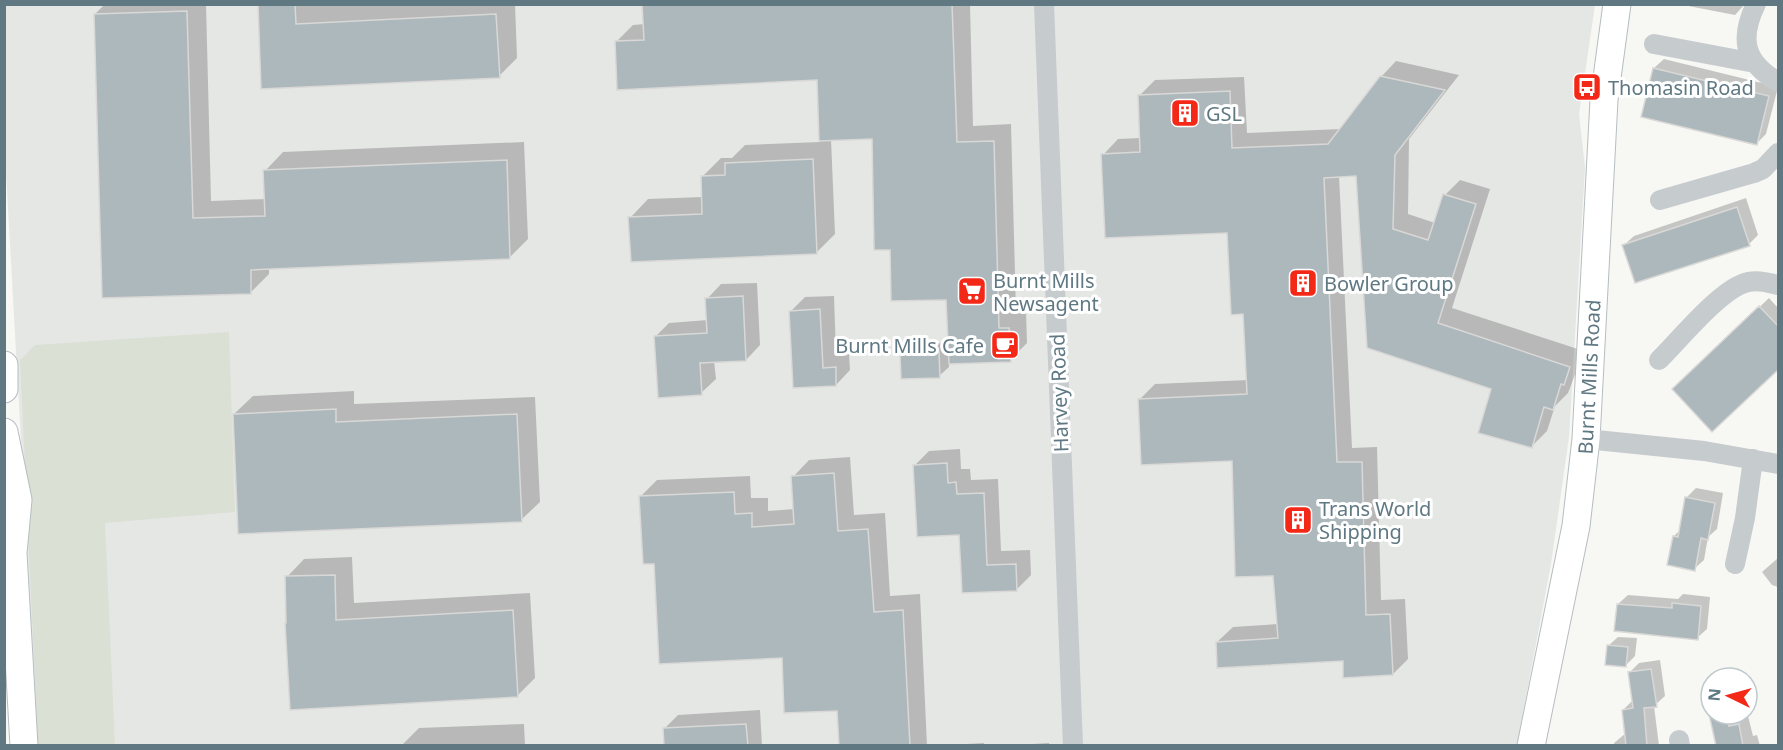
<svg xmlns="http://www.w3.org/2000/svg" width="1783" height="750" viewBox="0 0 1783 750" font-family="'Noto Sans',sans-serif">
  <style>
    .built { fill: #e5e7e5 }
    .green { fill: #dae0d4 }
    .shadow { fill: #0003 }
    .building { fill: #adb8bc; stroke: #d9d8d6; stroke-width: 1.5 }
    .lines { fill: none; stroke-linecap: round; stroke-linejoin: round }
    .secondary-casing { stroke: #b6bdc1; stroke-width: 29 }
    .street { stroke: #c6cbce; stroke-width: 20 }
    .secondary { stroke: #fff; stroke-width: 27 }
    .labels { text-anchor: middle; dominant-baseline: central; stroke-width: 6; stroke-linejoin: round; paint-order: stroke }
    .poi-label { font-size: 20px; fill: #5f7882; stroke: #fff; text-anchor: start }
    .street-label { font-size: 20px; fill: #5f7882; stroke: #fff }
  </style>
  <rect width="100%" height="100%" fill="#f7f7f4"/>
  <!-- built -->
  <path class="built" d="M4,5H1595L1579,114L1585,168L1569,437L1551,564L1517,745H38L5,154Z"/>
  <!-- green -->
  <path class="green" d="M229,332L235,512L105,523L115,745H38L20,360L35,345Z"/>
  <!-- shadow -->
  <path class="shadow" d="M105,4H206L211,201L266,199L265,171L283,152L524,142L528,239L510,257L269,268V274L251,292L103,297L95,14Z
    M259,4H515L517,58L499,76L263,87Z
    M644,4H970L973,126L1011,124L1016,312L1026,311L1027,343L1010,360L949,363V367L939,376L901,353L911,344L950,343L948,298L892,248L874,138L831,139L835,234L817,252L630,218L648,199L703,197L702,177L721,158H732L745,145L820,142L819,79L616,42L633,25L645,24Z
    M1678,4H1745L1735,15Z
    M1664,59L1778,87L1766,134L1757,143L1654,68Z
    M1396,61L1459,75L1409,139L1408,214L1435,223L1445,195L1460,180L1490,189L1452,308L1584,351L1568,393L1555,406L1547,431L1532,446L1492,388L1368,347L1357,174L1339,175L1352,448L1377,447L1381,600L1405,599L1408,659L1393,674L1345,659L1217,642L1233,627L1278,624L1274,574L1233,459L1140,399L1155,384L1248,380L1244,313L1228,231L1103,155L1118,139L1141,138L1140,95L1155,80L1244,77L1247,133L1341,129L1381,77Z
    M1746,198L1758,235L1749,244L1624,245L1634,236Z
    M757,283L760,345L746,360L714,361L716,379L701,393L655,337L669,323L708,320L707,299L721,284Z
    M834,296L836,354H849L850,370L836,385L794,386L791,311L805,297Z
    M1769,298L1778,308V367L1674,389Z
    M354,391V404L535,397L540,502L521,520L234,414L253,396Z
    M960,449L961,469H970L971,480L998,479L1001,551L1030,550L1031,575L1017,589L963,592L960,534L915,465L929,451Z
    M850,457L854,515L885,513L890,596L920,594L927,746H840L838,709L783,657L655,562L640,497L657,480L750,476L751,498H768V511L795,509L793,477L809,460Z
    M1696,488L1723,493L1717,529L1708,537L1704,560L1694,569L1668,564L1674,536L1680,530L1686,498Z
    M352,557L354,603L530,593L535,678L517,696L286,623L287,577L304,559Z
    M1778,558V587L1772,585L1762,572Z
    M1683,594L1710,597L1707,629L1697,638L1618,604L1628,595L1678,599Z
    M1618,637L1637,638L1635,656L1626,665L1608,646Z
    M1660,660L1665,696L1654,706L1659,746H1614V743L1626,733L1623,710L1633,700L1629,673L1639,663Z
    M1711,690V714H1738L1739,718L1748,716L1753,736L1757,735L1760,746H1727L1715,734L1706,695Z
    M760,710L762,746H665L664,729L678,715Z
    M524,724L525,746H401L419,728Z
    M984,743V746H931Z
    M1049,743V746H998Z"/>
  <!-- building -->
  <path class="building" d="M258,4H295L296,24L496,14L500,78L261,89Z
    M642,4H952L957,142L994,141L999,328H1009L1011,362L949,364L946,300L891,301L890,250H874L872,139L819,141L817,80L617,90L615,41L644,40Z
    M187,11L193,218L265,216L263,170L507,160L510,259L251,270V294L102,298L94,14Z
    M1653,68L1769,96L1757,145L1641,117Z
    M1380,76L1445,90L1395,155L1393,229L1428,240L1443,194L1476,204L1438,323L1570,367L1564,385L1561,384L1553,410L1544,407L1532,448L1478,433L1491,389L1367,348L1356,176L1324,178L1337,462H1362L1366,615L1390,614L1393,675L1343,678V661L1217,668L1216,642L1278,638L1273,576L1235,577L1232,461L1141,465L1138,399L1247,394L1243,314L1231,315L1227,233L1105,238L1101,154L1140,152L1138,95L1230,91L1232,148L1328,144Z
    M813,159L817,254L631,262L628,217L702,214L701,176L725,175V163Z
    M1737,207L1750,246L1635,283L1622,245Z
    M743,296L746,361L700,363L702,395L658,398L654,336L707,333L705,298Z
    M1759,306L1779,327V369L1712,432L1672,389Z
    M820,309L823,368L836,367V386L793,388L789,311Z
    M939,352L940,378L901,379L900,353Z
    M336,409V422L517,414L522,522L238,534L233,414Z
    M947,463L948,483L956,482L957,494L984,493L987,565L1016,564L1017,591L962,593L959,535L917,537L913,465Z
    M834,473L838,531L868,529L874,612L903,610L910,746H839L837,711L784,713L782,658L659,664L654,564H643L639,496L734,492L735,514L752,513V527L794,524L791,476Z
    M1685,497L1715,503L1708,540L1701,538L1695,571L1667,565L1673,536L1678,537Z
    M335,575L336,620L513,610L518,697L290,710L285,623H286L285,576Z
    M1672,603L1701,606L1698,640L1614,631L1617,604L1672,608Z
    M1607,645L1628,647L1626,667L1605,665Z
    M1651,669L1657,707L1644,708L1647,746H1626L1622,710L1633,708L1628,672Z
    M1709,714H1727L1729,726L1739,724L1743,746H1716Z
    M746,724L748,746H664L663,728Z"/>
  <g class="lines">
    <!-- secondary casing -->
    <g class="secondary-casing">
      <path id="secondary" d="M4,365V389
        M4,432L18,500L13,553L24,746
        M1531,746L1576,526L1586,439L1604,100L1617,4"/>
    </g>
    <!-- street -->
    <path class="street" d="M1044,4L1073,746
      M1756,4C1739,39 1744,62 1778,82
      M1654,44L1755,63
      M1660,200L1754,173L1763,169L1778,153
      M1659,360C1680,339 1717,294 1742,284C1754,279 1766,282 1778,285
      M1586,439L1704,451L1778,464
      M1735,564L1745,518L1753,459
      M1679,740L1680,746"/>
    <!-- secondary -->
    <use href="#secondary" class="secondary"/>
  </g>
  <!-- icons -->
  <defs>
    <g id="bus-square" transform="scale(1.5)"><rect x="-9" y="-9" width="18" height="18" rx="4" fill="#f42817" stroke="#fff"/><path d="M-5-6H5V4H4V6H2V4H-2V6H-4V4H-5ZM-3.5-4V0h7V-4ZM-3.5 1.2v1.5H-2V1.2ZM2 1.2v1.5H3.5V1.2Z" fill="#fff"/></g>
    <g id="building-square" transform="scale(1.5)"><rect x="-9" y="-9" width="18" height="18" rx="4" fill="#f42817" stroke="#fff"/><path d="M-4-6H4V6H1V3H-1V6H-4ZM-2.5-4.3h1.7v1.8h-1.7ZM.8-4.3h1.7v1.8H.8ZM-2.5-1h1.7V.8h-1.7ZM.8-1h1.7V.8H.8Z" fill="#fff"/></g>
    <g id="supermarket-square" transform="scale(1.5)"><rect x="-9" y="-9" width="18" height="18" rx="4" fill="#f42817" stroke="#fff"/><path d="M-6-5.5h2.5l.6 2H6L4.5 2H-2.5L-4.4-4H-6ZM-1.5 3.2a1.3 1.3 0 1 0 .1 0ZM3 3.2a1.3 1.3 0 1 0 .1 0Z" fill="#fff"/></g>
    <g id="cafe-square" transform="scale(1.5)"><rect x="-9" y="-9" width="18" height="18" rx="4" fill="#f42817" stroke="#fff"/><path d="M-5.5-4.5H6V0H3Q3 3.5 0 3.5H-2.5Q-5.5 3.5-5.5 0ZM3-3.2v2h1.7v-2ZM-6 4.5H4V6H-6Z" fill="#fff"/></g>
  </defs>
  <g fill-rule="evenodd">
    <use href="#bus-square" x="1587" y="87"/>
    <use href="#building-square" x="1185" y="113"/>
    <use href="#building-square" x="1303" y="283"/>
    <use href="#supermarket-square" x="972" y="291"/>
    <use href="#cafe-square" x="1005" y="345"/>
    <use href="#building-square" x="1298" y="520"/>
  </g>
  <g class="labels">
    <!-- poi labels -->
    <g class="poi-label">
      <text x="1608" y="87">Thomasin Road</text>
      <text x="1206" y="113">GSL</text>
      <text x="993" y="280">Burnt Mills<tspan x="993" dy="23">Newsagent</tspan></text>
      <text x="1324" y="283">Bowler Group</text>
      <text x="984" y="345" text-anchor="end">Burnt Mills Cafe</text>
      <text x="1319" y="508">Trans World<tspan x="1319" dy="23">Shipping</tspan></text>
    </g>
    <!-- street labels -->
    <g class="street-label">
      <text transform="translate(1589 377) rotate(-87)">Burnt Mills Road</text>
      <text transform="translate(1059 393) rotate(-92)">Harvey Road</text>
    </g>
  </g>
  <!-- border -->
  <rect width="1783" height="750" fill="none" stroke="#5f7882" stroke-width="12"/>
  <!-- north arrow -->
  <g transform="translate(1729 696) rotate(275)"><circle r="28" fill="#ffffff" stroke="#bfc9cd" stroke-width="1.5"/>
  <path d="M0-4.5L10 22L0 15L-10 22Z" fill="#f42817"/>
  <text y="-9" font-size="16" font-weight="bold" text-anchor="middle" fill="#5f7882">N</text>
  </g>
</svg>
